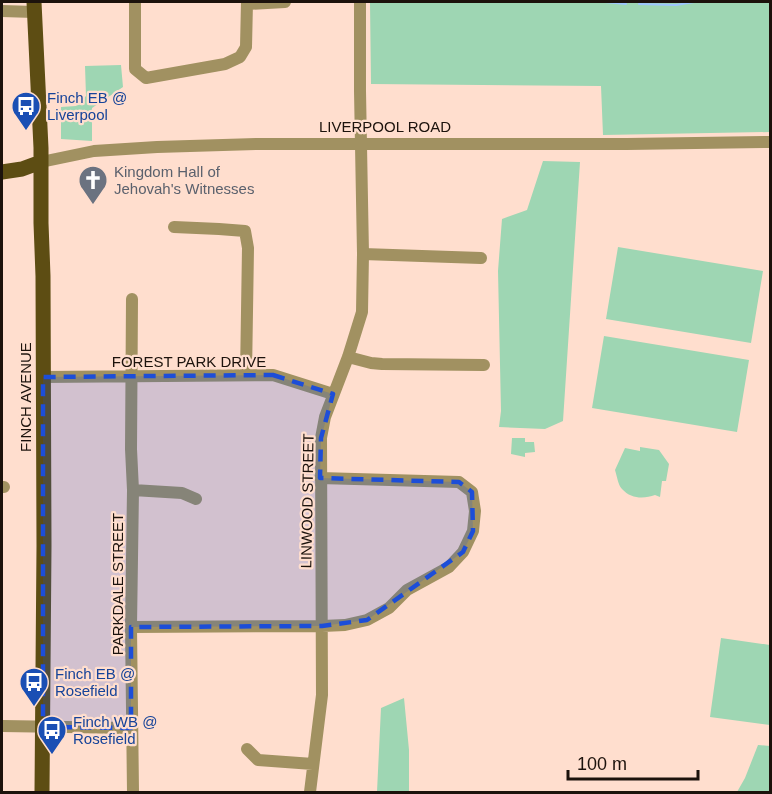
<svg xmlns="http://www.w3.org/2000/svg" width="772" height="794" viewBox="0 0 772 794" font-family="Helvetica,sans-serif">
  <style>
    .green { fill: #9ed6b3 }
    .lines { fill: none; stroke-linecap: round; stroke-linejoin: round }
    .stream { stroke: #9dc6fe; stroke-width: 2 }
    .minor { stroke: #a19161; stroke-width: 12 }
    .major { stroke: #5d4d13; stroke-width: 15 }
    .marked { fill: #1d4ed8; fill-opacity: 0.2; stroke: #1d4ed8; stroke-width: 4.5; stroke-dasharray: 12 8; stroke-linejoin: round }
    .labels { text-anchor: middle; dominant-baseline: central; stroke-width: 4.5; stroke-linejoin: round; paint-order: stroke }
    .transit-label { font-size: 15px; fill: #164399; stroke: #ffdece; text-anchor: start }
    .street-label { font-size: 15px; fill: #1c120c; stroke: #ffdece }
    .worship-label { font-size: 15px; fill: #5b616d; stroke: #ffdece; text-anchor: start }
  </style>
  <rect width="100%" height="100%" fill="#ffdece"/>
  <!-- green -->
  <path class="green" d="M370,2H770V132L603,135L601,86L371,84Z
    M121,65L123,87L92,108V141L61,139V107L76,106L86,96L85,66Z
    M543,161L580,162L563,421L545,429L499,427L501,411L498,271L502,219L527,210Z
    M618,247L763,271L751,343L606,319Z
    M604,336L749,360L737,432L592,408Z
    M512,438H525V442H534L535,452L525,453V457L511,454Z
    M640,447L659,450L669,464L666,481H662L660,497L655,495C644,499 631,499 622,489C618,485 617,476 615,470L625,448L640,451Z
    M721,638L770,645V725L710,717Z
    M404,698L409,750V792H377L381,708Z
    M758,745L770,746V792H737L745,778Z"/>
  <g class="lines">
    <!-- stream -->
    <path class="stream" d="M605,2L626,4
      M639,4L676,5L694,2"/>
    <!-- minor -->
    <path class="minor" d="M135,2V69L146,78L225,64L240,57L246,47L247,2
      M247,4L285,2
      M2,11L34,12
      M41,162L94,151L157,147L256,144H627L770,142
      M174,227L219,229L245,231L248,248L246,375
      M363,254L481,258
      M132,299L131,449L133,490L131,627L133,792
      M348,357L371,363L382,364L484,365
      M43,377L273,375L333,394
      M2,487H4
      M133,490L182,493L196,499
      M131,627L322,626L345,625L367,620L389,608L407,590L449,567L463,552L473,531L475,511L472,492L459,482L320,478
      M2,726L131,728
      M247,749L258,760L313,764
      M310,792L322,695L321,438L325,417L348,357L362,312L363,254L360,91V2"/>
    <!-- major -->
    <path class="major" d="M34,2L41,148V223L43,276L44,546L42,792
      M2,172L22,169L41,162"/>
  </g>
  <!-- marked area -->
  <path class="marked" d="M273,375L333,394L321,438L320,478L459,482L472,492L473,531L463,552L367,620L322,626L131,627V728L43,727V377Z"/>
  <!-- icons -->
  <defs>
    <g id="bus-pin" transform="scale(1.5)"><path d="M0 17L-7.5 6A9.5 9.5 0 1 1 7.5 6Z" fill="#1a4fb4" stroke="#ffdece"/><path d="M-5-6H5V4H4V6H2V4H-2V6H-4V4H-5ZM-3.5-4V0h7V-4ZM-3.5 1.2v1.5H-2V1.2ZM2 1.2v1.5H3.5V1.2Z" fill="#fff"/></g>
    <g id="church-pin" transform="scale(1.5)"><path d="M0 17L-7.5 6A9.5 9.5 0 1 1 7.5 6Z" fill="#6b7280" stroke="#ffdece"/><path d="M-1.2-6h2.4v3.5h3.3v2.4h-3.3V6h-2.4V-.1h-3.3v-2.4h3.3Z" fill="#fff"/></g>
  </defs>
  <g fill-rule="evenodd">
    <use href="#bus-pin" x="26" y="106"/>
    <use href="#church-pin" x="93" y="180"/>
    <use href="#bus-pin" x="34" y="682"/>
    <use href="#bus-pin" x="52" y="730"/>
  </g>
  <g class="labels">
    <!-- transit labels -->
    <g class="transit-label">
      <text x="47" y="97">Finch EB @<tspan x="47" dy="17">Liverpool</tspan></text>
      <text x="55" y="673">Finch EB @<tspan x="55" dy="17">Rosefield</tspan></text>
      <text x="73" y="721">Finch WB @<tspan x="73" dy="17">Rosefield</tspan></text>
    </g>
    <!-- street labels -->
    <g class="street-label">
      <text x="385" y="126">LIVERPOOL ROAD</text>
      <text x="189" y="361">FOREST PARK DRIVE</text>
      <text transform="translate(25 397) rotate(-90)">FINCH AVENUE</text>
      <text transform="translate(307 501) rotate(-89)">LINWOOD STREET</text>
      <text transform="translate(117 584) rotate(-90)">PARKDALE STREET</text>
    </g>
    <!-- worship labels -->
    <g class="worship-label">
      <text x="114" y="171">Kingdom Hall of<tspan x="114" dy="17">Jehovah's Witnesses</tspan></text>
    </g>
  </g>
  <!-- border -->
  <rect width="772" height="794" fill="none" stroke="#1c120c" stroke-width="6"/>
  <!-- scale -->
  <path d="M568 770v9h130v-9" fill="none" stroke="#1c120c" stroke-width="3"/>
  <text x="577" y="770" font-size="18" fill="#1c120c" stroke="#ffdece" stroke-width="4.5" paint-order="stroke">100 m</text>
</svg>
